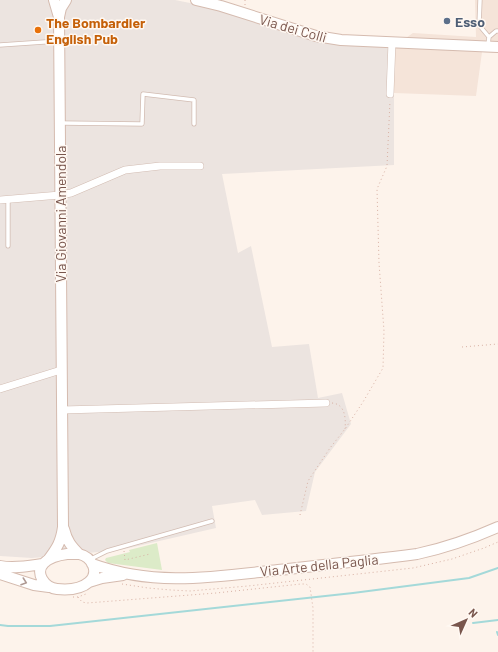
<svg xmlns="http://www.w3.org/2000/svg" width="498" height="652" viewBox="0 0 498 652" font-family="Barlow,sans-serif">
  <style>
    .residential { fill: #f5e4d9 }
    .industrial { fill: #ece4e0 }
    .green { fill: #dcebc8 }
    .lines { fill: none; stroke-linecap: round; stroke-linejoin: round }
    .stream { stroke: #a4d9d9; stroke-width: 2 }
    .lane-casing { stroke: #d2bcb2; stroke-width: 5 }
    .street-casing { stroke: #d2bcb2; stroke-width: 8 }
    .secondary-casing { stroke: #d5bbaf; stroke-width: 12 }
    .path { stroke: #d8b1a4; stroke-width: 1; stroke-dasharray: 1 3; stroke-linecap: butt }
    .lane { stroke: #fff; stroke-width: 3.5 }
    .street { stroke: #fff; stroke-width: 7 }
    .secondary { stroke: #fff; stroke-width: 10 }
    .oneway { stroke: #af9a94 }
    .service-dot { fill: #5c6f8a; stroke: #fff8f2; stroke-width: 1.5 }
    .food-dot { fill: #e8710a; stroke: #fff8f2; stroke-width: 1.5 }
    .labels { text-anchor: middle; dominant-baseline: central; stroke-width: 3; stroke-linejoin: round; paint-order: stroke }
    .service-label { font-size: 14px; font-weight: bold; fill: #4e5e75; stroke: #fff8f2; text-anchor: start }
    .food-label { font-size: 14px; font-weight: bold; fill: #c56008; stroke: #fff8f2; text-anchor: start }
    .street-label { font-size: 14px; fill: #79564d; stroke: #fff8f2 }
  </style>
  <rect width="100%" height="100%" fill="#fdf3eb"/>
  <!-- residential -->
  <path class="residential" d="M475,0H498V53L482,52L476,96L394,93V46L413,33L476,37Z"/>
  <!-- industrial -->
  <path class="industrial" d="M0,0H175L210,7L302,36L394,46V165L222,174L238,253L251,246L272,347L309,344L318,398L342,393L351,424L315,472L306,511L262,515L255,500L212,506L216,528L120,550L32,558L0,556Z"/>
  <!-- green -->
  <path class="green" d="M157,543L162,570L108,563L105,560L106,558L130,552L129,550Z"/>
  <g class="lines">
    <!-- stream -->
    <path class="stream" d="M473,623L498,620
      M0,625L8,626H50L353,593L469,578L498,568
      M497,632L498,635"/>
    <!-- lane casing -->
    <g class="lane-casing">
      <path id="lane" d="M480,0L479,25L489,37L488,45
        M489,37L496,31H498
        M0,45L59,41
        M61,123L142,124L143,94L194,100V124
        M8,246V199
        M91,559L107,551L212,521"/>
    </g>
    <!-- street casing -->
    <g class="street-casing">
      <path id="street" d="M390,94L392,42
        M0,200L60,195L71,193L125,170L160,166H200
        M0,389L61,370
        M62,410L326,403"/>
    </g>
    <!-- secondary casing -->
    <g class="secondary-casing">
      <path id="secondary" d="M196,0L221,6L316,36L341,40L498,47
        M59,17L61,8L66,0
        M64,529C67,541 71,546 79,554
        M67,554C71,554 75,554 79,554C92,557 100,572 89,582C81,589 67,590 57,589C45,588 34,573 44,563C50,557 59,555 67,554Z
        M48,560C57,548 61,542 63,527L59,17L54,0
        M92,564C155,587 214,577 278,570C324,565 371,560 417,554C445,548 471,539 498,527
        M0,566C14,569 29,566 43,564
        M0,574L34,585L49,587
        M89,582L102,578L123,575"/>
    </g>
    <!-- path -->
    <path class="path" d="M245,5V0
      M462,347L498,344
      M332,403C345,404 346,418 345,429
      M300,515L308,481L330,448L345,429L363,402L383,368L384,331L379,263L377,189L387,166L390,101
      M124,551L125,560L150,554
      M122,584L148,588L171,590L190,591L248,586L413,568L452,559L484,548L498,542
      M73,597H78L86,594
      M78,597L82,602L87,603L216,593L301,584H306L310,587L313,608V652"/>
    <!-- lane -->
    <use href="#lane" class="lane"/>
    <!-- street -->
    <use href="#street" class="street"/>
    <!-- secondary -->
    <use href="#secondary" class="secondary"/>
  </g>
  <!-- one-way arrows -->
  <defs><path id="oneway-chevron" d="M-2-3.5L2.5 0L-2 3.5" fill="none" stroke-width="1.6" stroke-linecap="round" stroke-linejoin="round"/></defs>
  <use class="oneway" href="#oneway-chevron" transform="translate(24 582) rotate(19)"/>
  <!-- markers -->
  <circle class="service-dot" cx="447" cy="21" r="4"/>
  <circle class="food-dot" cx="38" cy="30" r="4"/>
  <g class="labels">
    <!-- service labels -->
    <g class="service-label">
      <text x="455" y="21">Esso</text>
    </g>
    <!-- food labels -->
    <g class="food-label">
      <text x="46" y="22">The Bombardier<tspan x="46" dy="16">English Pub</tspan></text>
    </g>
    <!-- street labels -->
    <g class="street-label">
      <text transform="translate(293 28) rotate(16)">Via dei Colli</text>
      <text transform="translate(60 214) rotate(-90)">Via Giovanni Amendola</text>
      <text transform="translate(319 565) rotate(-6)">Via Arte della Paglia</text>
    </g>
  </g>
  <!-- north arrow -->
  <g transform="translate(466 620) rotate(45)" stroke="#fff8f2" stroke-width="3" paint-order="stroke">
  <path d="M0-3L7 15L0 10L-7 15Z" fill="#79564d"/>
  <text y="-6" font-size="11" font-weight="bold" text-anchor="middle" fill="#79564d">N</text>
  </g>
</svg>
